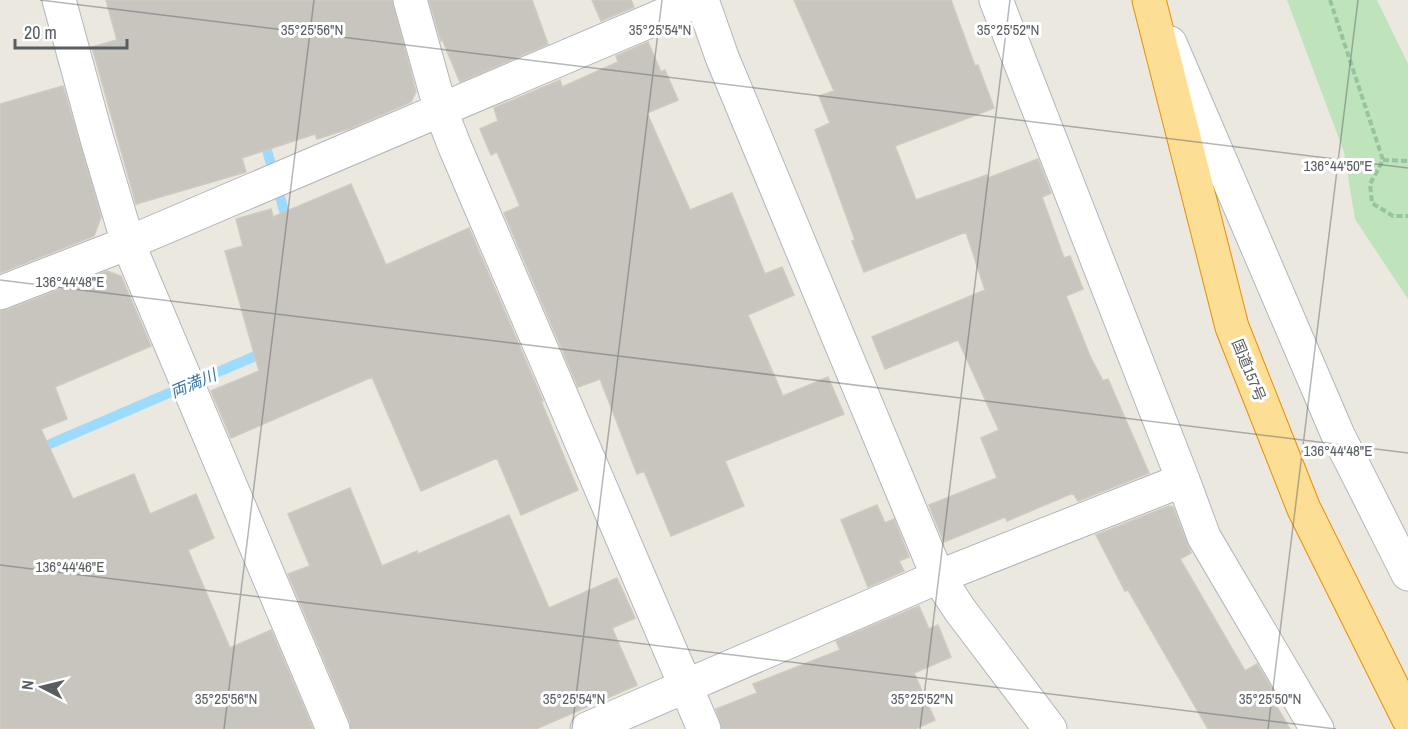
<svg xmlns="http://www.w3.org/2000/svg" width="1408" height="729" viewBox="0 0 1408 729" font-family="'Archivo Narrow','Noto Sans JP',sans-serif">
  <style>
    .green { fill: #bfe3bb }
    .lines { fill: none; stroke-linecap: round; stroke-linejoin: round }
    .stream { stroke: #9ddbfe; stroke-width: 10 }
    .building { fill: #c8c5bf; stroke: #d0c9be; stroke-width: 1.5 }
    .minor-casing { stroke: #b2b6ba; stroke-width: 35 }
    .trunk-casing { stroke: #e88f03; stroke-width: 35 }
    .path { stroke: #95c49f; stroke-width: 4; stroke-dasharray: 6 3; stroke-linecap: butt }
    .minor { stroke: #fff; stroke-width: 33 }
    .trunk { stroke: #fcde94; stroke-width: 33 }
    .ticks { fill: none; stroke: #585d61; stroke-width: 1.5; stroke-opacity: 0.45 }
    .labels { text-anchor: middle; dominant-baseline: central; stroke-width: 6; stroke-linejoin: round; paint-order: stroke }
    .street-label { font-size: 15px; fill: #585d61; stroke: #fff }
    .water-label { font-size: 16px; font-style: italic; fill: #3a77a6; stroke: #fff }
    .ticks-label { font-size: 15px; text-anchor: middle; fill: #585d61; stroke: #fff; stroke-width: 6; stroke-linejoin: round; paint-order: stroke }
  </style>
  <rect width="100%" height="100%" fill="#ebe8df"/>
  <!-- green -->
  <path class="green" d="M1287,0H1377L1408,64V299L1355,219L1344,152Z"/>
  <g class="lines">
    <!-- stream -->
    <path class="stream" d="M263,136L288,225
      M36,450L267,351"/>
  </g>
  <!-- building -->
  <path class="building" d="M106,0H392L416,92L411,102L351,128L317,139L315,134L242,158L246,172L136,204L92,47L117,40Z
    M429,0H532L548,44L460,82L442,39L441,41Z
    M592,0H631L634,7L601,21Z
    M794,0H951L975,66L978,65L994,108L895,146L916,200L987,175L988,178L1038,159L1051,193L1042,197L1064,258L1070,256L1083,289L1066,296L1090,356L1103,381L1108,379L1149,473L1078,501L1073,493L1007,521L1005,517L944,542L929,505L997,478L981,438L999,430L958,340L885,369L872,337L985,290L966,232L864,272L852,241L855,240L815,130L830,123L819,96L834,91Z
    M648,42L661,72L665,70L678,100L647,113L690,210L732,193L765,274L782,267L794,295L748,315L783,396L828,377L844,414L725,461L744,506L671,536L644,471L637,474L600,379L578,387L504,213L520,206L497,152L491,155L480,129L498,121L494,108L560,80L562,87L618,62L616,56Z
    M63,86L101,217L94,236L0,273V104Z
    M351,184L386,265L469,228L543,401H541L578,490L521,515L497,458L421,491L372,377L231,438L211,391L259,371L225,251L243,246L236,219L271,209L273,217Z
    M107,271L121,276L151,346L55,387L67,419L41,429L73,499L134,474L150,514L196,494L214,538L188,550L230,648L271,630L313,729H0V311L7,310Z
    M350,488L382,566L417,551L418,554L509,515L549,608L617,578L635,618L612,628L637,685L536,729H351L350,722L288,574L310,566L288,514Z
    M877,505L885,523L894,519L909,557L899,561L904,571L868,587L841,520Z
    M1169,506L1173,507L1191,553L1180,559L1245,671L1257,664L1274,692L1270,695L1290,729H1208L1128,590L1125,591L1096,535Z
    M919,606L929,629L938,625L951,657L914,673L935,720L915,729H722L716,709L757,693L753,684L840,650L836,641Z"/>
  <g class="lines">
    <!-- minor casing -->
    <g class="minor-casing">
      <path id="minor" d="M59,0L97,139L128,243L333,729
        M410,0L441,111L455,147L704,729
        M702,0L722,57L938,577L960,610L1050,729
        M1170,43L1338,435L1408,574
        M0,293L128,243L699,0
        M1183,480L1204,537L1317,729
        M587,729L938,577L1183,480L996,0"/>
    </g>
    <!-- trunk casing -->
    <g class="trunk-casing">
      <path id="trunk" d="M1149,0L1232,327L1304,509L1408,718"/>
    </g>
    <!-- path -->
    <path class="path" d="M1330,0L1383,160L1370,184L1372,203L1393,216H1408
      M1383,160L1408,161"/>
    <!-- minor -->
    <use href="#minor" class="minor"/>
    <!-- trunk -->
    <use href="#trunk" class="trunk"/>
  </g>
  <!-- ticks -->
  <path class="ticks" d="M40,0L1408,168M0,280L1408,453M0,565L1336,729M224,729L314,0M572,729L662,0M920,729L1010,0M1268,729L1358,0"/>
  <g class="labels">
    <!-- street labels -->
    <g class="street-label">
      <text transform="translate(1249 370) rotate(68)">国道157号</text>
    </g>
    <!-- water labels -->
    <g class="water-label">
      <text transform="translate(193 383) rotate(-23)">両満川</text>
    </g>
  </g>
  <g class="ticks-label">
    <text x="1008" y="35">35°25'52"N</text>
    <text x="312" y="35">35°25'56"N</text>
    <text x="660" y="35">35°25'54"N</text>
    <text x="1338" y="171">136°44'50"E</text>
    <text x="70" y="287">136°44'48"E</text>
    <text x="1338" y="456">136°44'48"E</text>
    <text x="70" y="572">136°44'46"E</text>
    <text x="226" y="704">35°25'56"N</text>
    <text x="574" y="704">35°25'54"N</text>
    <text x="922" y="704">35°25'52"N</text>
    <text x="1270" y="704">35°25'50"N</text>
  </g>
  <!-- north arrow -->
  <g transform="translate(42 687) rotate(277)" stroke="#ffffff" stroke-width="4.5" paint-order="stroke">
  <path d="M0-4.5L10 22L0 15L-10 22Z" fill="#585d61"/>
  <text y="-9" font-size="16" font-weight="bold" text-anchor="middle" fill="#585d61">N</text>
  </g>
  <!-- scale -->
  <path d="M15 39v9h112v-9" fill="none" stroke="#585d61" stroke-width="3"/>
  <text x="24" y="39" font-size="18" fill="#585d61" stroke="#ffffff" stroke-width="4.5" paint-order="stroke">20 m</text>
</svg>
